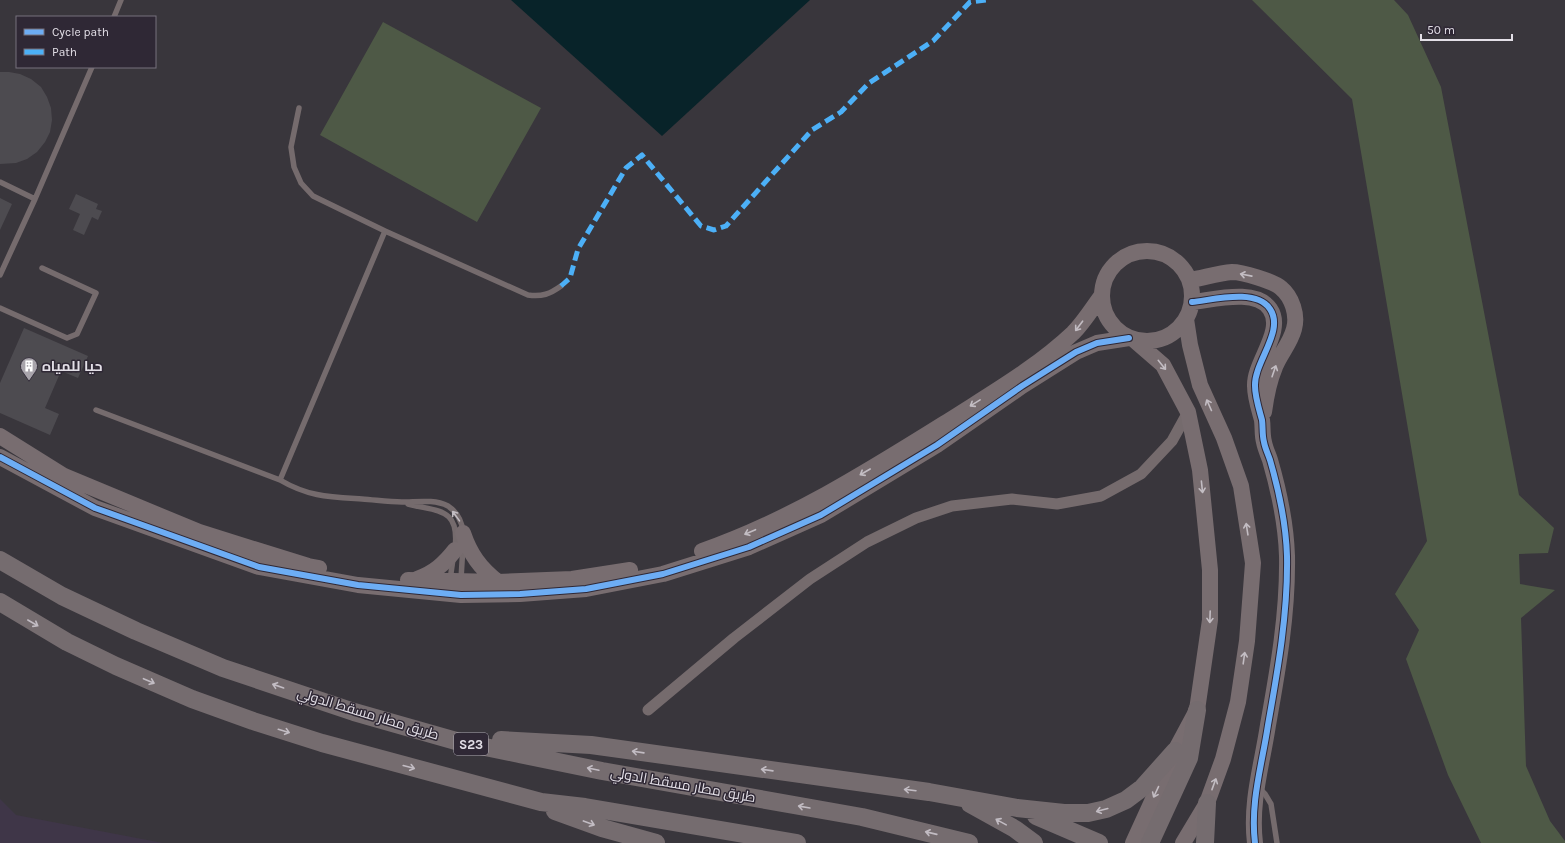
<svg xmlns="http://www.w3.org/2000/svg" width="1565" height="843" viewBox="0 0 1565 843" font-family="Karla,Cairo,sans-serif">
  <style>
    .built { fill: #3f3648 }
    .green { fill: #4e5946 }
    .water { fill: #082329 }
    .building { fill: #4d4b50 }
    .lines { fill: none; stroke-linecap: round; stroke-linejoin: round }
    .lane { stroke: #756b6d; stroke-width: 5.5 }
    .street { stroke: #756b6d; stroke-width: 11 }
    .secondary { stroke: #786d70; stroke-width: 16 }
    .primary { stroke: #756c6f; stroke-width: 18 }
    .quiet { stroke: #4cb0f7; stroke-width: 5; stroke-dasharray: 10 5; stroke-linecap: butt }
    .cycleway-casing { stroke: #2f2835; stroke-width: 8 }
    .cycleway { stroke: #6dadf4; stroke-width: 6 }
    .oneway { stroke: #c3bdc3 }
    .oneway2 { stroke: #c2bcc2 }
    .oneway3 { stroke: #c2bcc3 }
    .labels { text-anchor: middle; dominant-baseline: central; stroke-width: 3; stroke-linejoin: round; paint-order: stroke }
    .shield { fill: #2f2835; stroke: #ada8b2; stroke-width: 1 }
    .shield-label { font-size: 13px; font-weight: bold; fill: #e3dfe7 }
    .poi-label { font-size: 14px; font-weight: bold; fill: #e3dfe7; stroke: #2f2835; text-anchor: start }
    .street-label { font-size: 14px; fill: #e3dfe7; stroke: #2f2835 }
  </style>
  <rect width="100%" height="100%" fill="#39363c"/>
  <!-- built -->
  <path class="built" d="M0,799L16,815L163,843H0Z"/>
  <!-- green -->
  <path class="green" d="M1252,0H1394L1408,15L1441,87L1519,495L1554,528L1548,553L1519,554L1520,584L1555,590L1521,618L1526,766L1550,821L1565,841V843H1481L1448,775L1406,659L1419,630L1395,594L1427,541L1352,99Z
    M383,22L541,108L477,222L320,135Z"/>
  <!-- water -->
  <path class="water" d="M511,0H810L662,136Z"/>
  <!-- building -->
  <path class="building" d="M0,72H9L20,74L31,79L41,87L47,97L51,108L52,120L50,132L45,142L37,152L27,159L16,163L0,164Z
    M76,194L98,204L96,209L102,211L98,220L92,217L84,235L73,230L80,214L69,209Z
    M0,198L12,204L0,230Z
    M24,328L88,356L78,378L61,371L45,408L59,414L50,435L0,413V383Z"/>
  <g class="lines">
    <!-- lane -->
    <path class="lane" d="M114,17L121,0
      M0,182L35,199
      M385,231L528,295C542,297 550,294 561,286
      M0,275L35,199L92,67
      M0,308L67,338L77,334L96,293L42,268
      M96,410L280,480C309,497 330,497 362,499C376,500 389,502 402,502C417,502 434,499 448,506C457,512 462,522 463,532
      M280,480L385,231L313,196L301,183L294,167L291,147L299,108
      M408,504C438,512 460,507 455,549
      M461,579L463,546
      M450,580L453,559
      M1259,788L1265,794L1271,804L1277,843"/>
    <!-- street -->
    <path class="street" d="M648,710L734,638L810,579L867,542L916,518L952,506L1012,499L1057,504L1101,496L1141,474L1172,441L1188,412"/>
    <!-- secondary -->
    <path class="secondary" d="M1102 296a45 45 0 1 1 90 0a45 45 0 1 1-90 0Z
      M1190,280C1203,278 1218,273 1232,272C1242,272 1273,281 1281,288C1292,297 1298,315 1294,329C1290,344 1280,354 1275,367C1269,381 1266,397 1264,412
      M1192,302C1213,300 1256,288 1270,309C1285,331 1254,362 1255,386C1255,397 1259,409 1262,420C1263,427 1262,435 1264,442C1265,448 1268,454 1270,460C1279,491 1286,524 1287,556C1288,613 1278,669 1268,725C1262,765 1250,802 1255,843
      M0,436L64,476L199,532L308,566L319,568
      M0,457L95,508L259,567L358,585L461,595L520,594L586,589L663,574L749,547L821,515L937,445L1022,386L1076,352L1097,343L1129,338
      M463,533C470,554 480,568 498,582
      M702,551C791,520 870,470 950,420C992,393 1037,367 1073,333C1084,322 1093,307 1102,295
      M417,579C434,573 444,564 455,550
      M408,580L498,582L572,579L630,570
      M1133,843L1175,751L1197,710L1210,620V570L1200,470L1188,412L1163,365L1133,339
      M1183,843L1207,803L1223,759L1238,702L1247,641L1253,563L1241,486L1224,438L1200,385L1190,345L1186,319"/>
    <!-- primary -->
    <path class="primary" d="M0,560L62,596L136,631L223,668L354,712L456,741L602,771L862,817L969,843
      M0,602L67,642L116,666L192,699L253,721L322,743L541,802L585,807L797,843
      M501,740L591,745L929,792L1017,808L1064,813H1088L1106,809L1126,800L1142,788L1175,751
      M970,804L1015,829L1034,843
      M555,811L602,828L656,843
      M1036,816L1099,843
      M1150,843L1189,758L1197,710
      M1205,843L1207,803"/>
    <!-- quiet -->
    <path class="quiet" d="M561,286L570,278L578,249L626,168L642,155L701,226L714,230L726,226L812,130L841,112L869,83L933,41L970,2L986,0"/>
    <!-- cycleway casing -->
    <g class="cycleway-casing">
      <path id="cycleway" d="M1192,302C1213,300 1256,288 1270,309C1285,331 1254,362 1255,386C1255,397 1259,409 1262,420C1263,427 1262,435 1264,442C1265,448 1268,454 1270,460C1279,491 1286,524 1287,556C1288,613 1278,669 1268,725C1262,765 1250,802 1255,843
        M0,457L95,508L259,567L358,585L461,595L520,594L586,589L663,574L749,547L821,515L937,445L1022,386L1076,352L1097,343L1129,338"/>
    </g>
    <!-- cycleway -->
    <use href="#cycleway" class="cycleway"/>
  </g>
  <!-- one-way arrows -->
  <defs><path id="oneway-shaft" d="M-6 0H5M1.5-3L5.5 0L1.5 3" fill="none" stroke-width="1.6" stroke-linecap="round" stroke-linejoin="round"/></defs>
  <g class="oneway">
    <use href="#oneway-shaft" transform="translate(1246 275) rotate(-169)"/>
    <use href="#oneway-shaft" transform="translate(1079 326) rotate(127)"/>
    <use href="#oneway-shaft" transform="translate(1162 365) rotate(51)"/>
    <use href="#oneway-shaft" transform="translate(1274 371) rotate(-71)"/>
    <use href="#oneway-shaft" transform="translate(975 403) rotate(148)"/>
    <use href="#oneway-shaft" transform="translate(1209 405) rotate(-114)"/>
    <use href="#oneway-shaft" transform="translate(865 472) rotate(150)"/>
    <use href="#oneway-shaft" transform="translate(1202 487) rotate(84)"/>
    <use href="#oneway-shaft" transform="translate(1247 529) rotate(-99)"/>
    <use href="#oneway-shaft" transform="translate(750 532) rotate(157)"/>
    <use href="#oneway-shaft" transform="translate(1210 617) rotate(92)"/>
    <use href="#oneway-shaft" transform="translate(1244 658) rotate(-82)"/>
    <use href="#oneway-shaft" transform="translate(1214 784) rotate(-70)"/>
    <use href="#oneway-shaft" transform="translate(1156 792) rotate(115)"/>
  </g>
  <use class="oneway2" href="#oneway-shaft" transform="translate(456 516) rotate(-126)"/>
  <g class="oneway3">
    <use href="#oneway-shaft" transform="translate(33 623) rotate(30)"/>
    <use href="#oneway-shaft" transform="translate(149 681) rotate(23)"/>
    <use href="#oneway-shaft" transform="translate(278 686) rotate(-161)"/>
    <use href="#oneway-shaft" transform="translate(284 731) rotate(17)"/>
    <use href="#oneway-shaft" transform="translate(638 752) rotate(-172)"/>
    <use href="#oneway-shaft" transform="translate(409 767) rotate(15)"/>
    <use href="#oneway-shaft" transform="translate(593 769) rotate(-168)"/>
    <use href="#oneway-shaft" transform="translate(767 770) rotate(-172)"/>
    <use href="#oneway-shaft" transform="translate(910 790) rotate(-173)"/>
    <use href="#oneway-shaft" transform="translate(804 807) rotate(-170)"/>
    <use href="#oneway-shaft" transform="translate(1102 810) rotate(165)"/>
    <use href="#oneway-shaft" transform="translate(1001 822) rotate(-151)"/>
    <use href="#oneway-shaft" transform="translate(589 823) rotate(20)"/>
    <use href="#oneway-shaft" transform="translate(931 833) rotate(-167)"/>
  </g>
  <!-- icons -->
  <defs>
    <g id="building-pin" transform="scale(0.9)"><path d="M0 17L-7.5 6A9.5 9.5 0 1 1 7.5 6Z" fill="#a8a4ab" stroke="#2f2835"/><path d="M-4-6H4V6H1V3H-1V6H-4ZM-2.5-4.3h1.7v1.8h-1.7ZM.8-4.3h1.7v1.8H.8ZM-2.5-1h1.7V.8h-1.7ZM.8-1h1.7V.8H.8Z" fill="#fff"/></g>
  </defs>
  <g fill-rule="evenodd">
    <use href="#building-pin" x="29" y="366"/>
  </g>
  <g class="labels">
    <!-- shield labels -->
    <rect class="shield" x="454" y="733" width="34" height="22" rx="3"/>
    <g class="shield-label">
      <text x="471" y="744">S23</text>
    </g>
    <!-- poi labels -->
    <g class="poi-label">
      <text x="42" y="366">حيا للمياه</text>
    </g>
    <!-- street labels -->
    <g class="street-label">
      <text transform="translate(368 714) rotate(17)">طريق مطار مسقط الدولي</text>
      <text transform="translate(683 785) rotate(10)">طريق مطار مسقط الدولي</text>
    </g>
  </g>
  <!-- legend -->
  <rect x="16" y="16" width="140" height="52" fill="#2f2835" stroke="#77717c"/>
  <rect x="24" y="29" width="20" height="6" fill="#6dadf4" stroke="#77717c"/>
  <text x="52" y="36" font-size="12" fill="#e3dfe7">Cycle path</text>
  <rect x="24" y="49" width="20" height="6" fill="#4cb0f7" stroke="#77717c"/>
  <text x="52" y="56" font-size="12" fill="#e3dfe7">Path</text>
  <!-- scale -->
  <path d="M1421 34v6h91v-6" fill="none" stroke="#e3dfe7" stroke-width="2"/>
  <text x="1427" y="34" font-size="12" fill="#e3dfe7" stroke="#2f2835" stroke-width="3" paint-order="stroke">50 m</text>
</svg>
